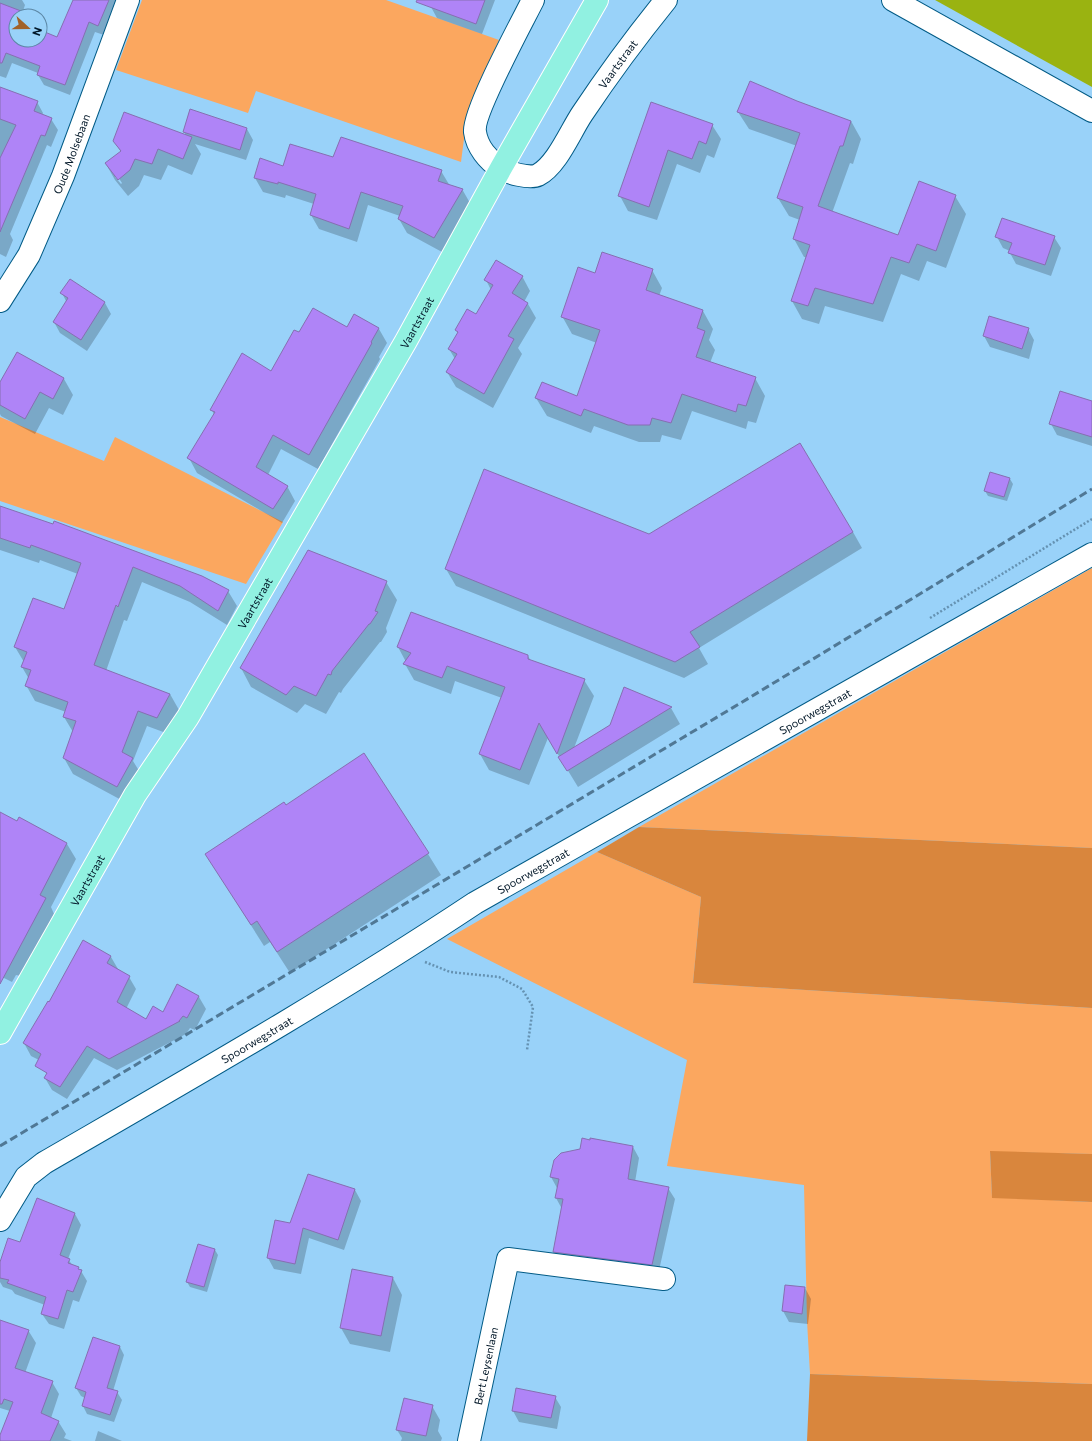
<svg xmlns="http://www.w3.org/2000/svg" width="1092" height="1441" viewBox="0 0 1092 1441" font-family="Commissioner,sans-serif">
  <style>
    .green { fill: #fba75f }
    .forest { fill: #d9863d }
    .water { fill: #9ab311 }
    .shadow { fill: #0003; fill-rule: evenodd }
    .building { fill: #af84f7; stroke: #866fb1 }
    .lines { fill: none; stroke-linecap: round; stroke-linejoin: round }
    .minor-casing { stroke: #025b86; stroke-width: 24 }
    .major-casing { stroke: #fff; stroke-width: 24 }
    .path { stroke: #6592b2; stroke-width: 2.5; stroke-dasharray: 2 2; stroke-linecap: butt }
    .minor { stroke: #fff; stroke-width: 22 }
    .major { stroke: #91f1e1; stroke-width: 22 }
    .rail { stroke: #507895; stroke-width: 3; stroke-dasharray: 8 4; stroke-linecap: butt }
    .labels { text-anchor: middle; dominant-baseline: central; stroke-width: 4; stroke-linejoin: round; paint-order: stroke }
    .street-label { font-size: 11px; fill: #001627; stroke: #99d2f9 }
  </style>
  <rect width="100%" height="100%" fill="#99d2f9"/>
  <!-- green -->
  <path class="green" d="M142,0H386L499,40L473,100L465,131L461,162L256,91L248,113L116,70Z
    M0,417L104,461L115,437L283,522L246,584L0,501Z
    M1092,568V848L639,827Z
    M597,852L701,897L693,983L1092,1008V1154L990,1152L992,1197L1092,1202V1384L810,1374L807,1321L804,1185L667,1166L687,1060L447,939Z"/>
  <!-- forest -->
  <path class="forest" d="M639,827L1092,848V1008L693,983L701,897L597,852Z
    M990,1151L1092,1154V1202L992,1198Z
    M810,1374L1092,1384V1441H807Z"/>
  <!-- water -->
  <path class="water" d="M935,0H1092V87Z"/>
  <!-- shadow -->
  <path class="shadow" d="M0,0H22L25,5L22,14L23,16H16V40H40V31L58,38L74,0H119L104,35L95,32L70,95L44,85L38,75V73L12,63L6,78L0,76Z
    M433,0H495L482,34L437,18L431,7Z
    M37,102L43,113L42,115L51,119L58,130L51,147L47,145L10,234L13,240L6,257L0,254V116Z
    M796,102L851,121L861,139L853,164L850,163L832,213L898,237L955,196L966,214L946,268L927,261L919,281L901,274L883,322L825,306L819,324L802,319L792,301L806,257H804L794,239L800,220L789,216L778,198L797,146L749,129L738,112Z
    M651,103L712,125L721,139L714,158L707,155L700,173L677,164L657,220L628,211L620,196Z
    M190,110L247,129L253,140L246,160L195,144L201,154L192,175L168,165L161,180L144,175L139,186L128,196L115,180L106,164L121,152L114,141L186,136L184,131ZM115,177H118L122,183L121,184Z
    M334,158L441,171L450,186L462,189L470,203L442,252L407,233L399,219L400,216L368,205L357,242L319,229L311,215L314,204L286,195L285,198L263,192L255,178L284,167Z
    M997,237H1054L1061,248L1051,276L1016,264L1010,253V251L1003,248Z
    M652,270L662,288L659,296L703,311L713,329L709,340L715,350L710,363L755,378L765,396L756,423L748,421L746,429L692,411L681,440L662,435L660,442H639L594,426L591,433L547,416L536,398L578,397L597,343L572,334L562,316L596,274Z
    M522,276L530,291L524,302L528,304L536,318L518,348L522,354L493,408L456,387L447,372L455,359L449,349L458,334L456,330L477,316L491,290L486,280Z
    M70,280L105,303L111,314L87,351L60,333L54,322L67,303L62,293Z
    M347,328L379,329L387,343L379,357L380,359L318,469L281,449L268,475L287,486L295,501L282,523L197,473L189,458L214,415L212,410L271,372L299,334Z
    M1028,329L1034,340L1029,359L990,347L984,336Z
    M17,353L64,379L73,395L63,415L49,408L35,434L1,416L0,414V384Z
    M1092,402V446L1057,435L1051,424Z
    M1010,479L1013,484L1007,501L988,496L985,491Z
    M0,507L228,591L237,606L227,625L190,602L142,582L127,621L124,620L106,671L170,694L179,710L166,733L147,726L133,761L141,774L125,802L73,774L64,758L73,732L64,717L66,712L35,701L26,685L29,679L22,667L24,662L15,647L65,611L78,574L40,560L39,563L0,550Z
    M853,532L862,548L699,648L708,664L684,678L456,586L446,569L649,536Z
    M386,582L397,600L386,628L387,632L381,642H380L343,689L341,693L339,692L326,714L305,704L297,713L251,687L241,668Z
    M398,647L528,656L531,661L584,680L594,696L574,748L671,708L680,724L578,787L548,738L529,785L489,770L480,754L502,698L455,681L451,694L414,680L405,664L406,662Z
    M364,755L428,854L441,875L290,973L270,942L264,946L206,854L286,806Z
    M0,813L17,822L19,819L67,844L76,859L51,907L54,914L21,976L16,975L12,982L0,976Z
    M83,942L111,957L118,969L129,977L136,989L126,1009L146,1020L164,1013L178,985L199,997L206,1009L195,1030L190,1028L186,1034L117,1070L94,1058L67,1099L52,1090L45,1078L47,1075L45,1071L47,1064L31,1056L24,1043L49,1003Z
    M633,1147L639,1158L635,1182L668,1188L675,1199L658,1275L560,1263L554,1252L562,1209L556,1198L557,1188L551,1177Z
    M355,1190L361,1201L344,1250L309,1238L301,1274L274,1269L268,1258L291,1224Z
    M75,1214L81,1225L68,1259L73,1266L81,1271L87,1281L79,1302L73,1300L64,1329L49,1324L42,1314L45,1305L15,1294L12,1290L3,1287L0,1282V1265L21,1243Z
    M198,1245L215,1250L218,1255L207,1292L190,1287L187,1282Z
    M393,1278L402,1295L390,1352L350,1344L341,1328Z
    M805,1288L811,1299L808,1324L789,1322L783,1311Z
    M0,1321L28,1330L36,1343L25,1373L52,1382L59,1394L51,1418L58,1421L66,1434L64,1438L72,1441H0V1436L10,1411L0,1408Z
    M120,1347L124,1355L113,1391L117,1392L122,1400L114,1422L87,1414L83,1406L85,1398L81,1396L76,1388Z
    M555,1397L561,1407L557,1429L519,1422L513,1411Z
    M432,1406L440,1420L438,1431L442,1438L441,1441H401L402,1438L397,1430Z
    M98,1431L122,1441H95Z"/>
  <!-- building -->
  <path class="building" d="M73,0H109L98,26L89,22L65,85L37,75L40,66L6,53L2,63H0V3L21,11L19,16H16V40H40V30L57,37Z
    M417,0H485L476,24L416,2Z
    M750,81L797,101L851,121L843,146H840L818,206L898,235L919,181L956,195L936,251L917,244L909,263L891,257L873,304L815,288L808,306L791,301L810,245L793,239L803,207L777,198L800,133L737,112Z
    M0,87L38,101L34,111L52,118L45,136L41,135L0,232V158L16,125L0,119Z
    M651,102L713,124L706,144L699,141L692,159L668,150L649,207L618,196Z
    M190,109L247,128L240,150L183,132Z
    M124,112L192,137L183,159L158,149L152,164L135,159L130,170L118,180L105,163L121,151L113,141Z
    M341,137L442,170L438,181L463,189L434,238L398,219L403,206L361,192L349,229L310,215L316,194L278,182V184L254,178L260,158L283,166L290,144L333,157Z
    M1002,218L1055,236L1045,265L1008,253L1012,243L995,237Z
    M602,252L653,269L646,290L703,310L697,328L705,331L696,357L756,377L746,406L738,404L736,412L682,394L671,423L652,418L650,425H628L584,409L581,416L535,398L542,382L577,396L600,330L561,317L578,267L595,273Z
    M496,260L523,276L512,293L528,303L508,336L514,339L484,394L446,372L457,354L448,349L458,332L455,330L467,309L476,314L493,285L484,280Z
    M70,279L105,302L81,340L53,322L68,298L60,293Z
    M313,308L347,327L354,314L379,328L371,342L372,343L309,455L273,435L256,467L288,486L273,509L187,458L215,412L210,410L242,353L271,371L294,330L299,332Z
    M989,316L1029,328L1022,349L983,336Z
    M17,352L64,378L53,399L40,392L25,419L0,405V382Z
    M1060,391L1092,401V437L1049,424Z
    M800,443L853,532L690,632L700,647L675,662L445,569L484,469L649,534Z
    M990,472L1010,478L1004,497L984,491Z
    M0,506L53,524L54,521L202,576L229,590L218,611L180,586L133,567L118,607L116,605L94,665L170,694L157,718L138,711L122,752L133,758L117,787L63,758L76,721L63,717L68,702L25,686L31,670L21,667L27,652L14,647L33,598L64,609L81,563L31,545L30,548L0,538Z
    M308,550L387,581L375,611L378,612L370,624H369L332,671L331,675L328,674L316,696L294,686L286,695L240,668Z
    M411,612L528,655V659L585,679L557,754L539,723L520,770L479,754L505,687L447,666L442,678L403,664L411,653L397,647Z
    M624,687L672,707L567,771L558,757L610,725Z
    M364,753L429,853L277,952L257,921L251,925L205,854L284,802L286,805Z
    M0,812L17,821L19,817L67,843L40,895L46,898L0,984Z
    M83,940L111,956L107,963L130,976L117,1002L146,1019L153,1006L163,1012L177,984L199,996L187,1018L183,1016L179,1021H180L109,1059L87,1046L60,1087L44,1078L47,1073L35,1066L41,1054L23,1043L48,1001L49,1002Z
    M582,1138L590,1140V1138L633,1146L628,1179L669,1187L652,1265L553,1252L563,1199L555,1198L559,1179L550,1177L554,1160L561,1153L580,1149Z
    M308,1174L355,1189L338,1240L303,1228L295,1264L267,1258L275,1220L290,1223Z
    M37,1198L75,1213L60,1255L70,1259L68,1263L79,1267L78,1269L82,1270L73,1292L67,1290L58,1319L41,1314L46,1297L7,1283L9,1280L0,1278V1262L8,1238L20,1242Z
    M198,1244L215,1249L204,1287L186,1282Z
    M352,1269L393,1277L381,1336L340,1328Z
    M785,1285L805,1287L802,1314L782,1311Z
    M0,1320L29,1330L15,1368L53,1381L41,1413L59,1421L50,1441H0V1435L13,1402L4,1399L2,1404H0Z
    M93,1337L120,1346L107,1388L118,1391L110,1415L82,1406L86,1392L75,1388Z
    M516,1388L556,1396L551,1418L512,1411Z
    M404,1398L433,1405L426,1436L396,1430Z"/>
  <g class="lines">
    <!-- minor casing -->
    <g class="minor-casing">
      <g id="minor">
        <path id="s1" d="M533,0C522,22 472,114 475,132C477,147 488,160 500,168C508,173 530,179 538,175C557,165 570,132 582,114C608,75 636,37 666,0"/>
        <path d="M893,0L1092,111"/>
        <path id="s2" d="M0,301L29,255L63,176L128,0"/>
        <path id="s3" d="M0,1220L26,1177L44,1163C189,1079 335,996 475,903L1092,554"/>
        <path id="s4" d="M469,1441L508,1259L664,1279"/>
      </g>
    </g>
    <!-- major casing -->
    <g class="major-casing">
      <g id="major">
        <path id="s5" d="M0,1033L135,795L188,717L406,341L501,168L597,0"/>
      </g>
    </g>
    <!-- path -->
    <path class="path" d="M930,618L1092,519
      M425,962L450,972L499,977L522,989L533,1007L527,1050"/>
    <!-- minor -->
    <use href="#minor" class="minor"/>
    <!-- major -->
    <use href="#major" class="major"/>
    <!-- rail -->
    <path class="rail" d="M0,1146L749,698L1092,489"/>
  </g>
  <g class="labels">
    <!-- street labels -->
    <g class="street-label">
      <text stroke="none"><textPath href="#s1" startOffset="367">Vaartstraat</textPath></text>
      <text stroke="none"><textPath href="#s2" startOffset="164">Oude Molsebaan</textPath></text>
      <text stroke="none"><textPath href="#s5" startOffset="824">Vaartstraat</textPath></text>
      <text stroke="none"><textPath href="#s5" startOffset="500">Vaartstraat</textPath></text>
      <text stroke="none"><textPath href="#s3" startOffset="967">Spoorwegstraat</textPath></text>
      <text stroke="none"><textPath href="#s3" startOffset="643">Spoorwegstraat</textPath></text>
      <text stroke="none"><textPath href="#s5" startOffset="176">Vaartstraat</textPath></text>
      <text stroke="none"><textPath href="#s3" startOffset="319">Spoorwegstraat</textPath></text>
      <text stroke="none"><textPath href="#s4" startOffset="77">Bert Leysenlaan</textPath></text>
    </g>
  </g>
  <!-- north arrow -->
  <g transform="translate(28 28) rotate(111)"><circle r="19" fill="#99d2f9" stroke="#5c87a5"/>
  <path d="M0-3L7 15L0 10L-7 15Z" fill="#a16229"/>
  <text y="-6" font-size="11" font-weight="bold" text-anchor="middle" fill="#001627">N</text>
  </g>
</svg>
